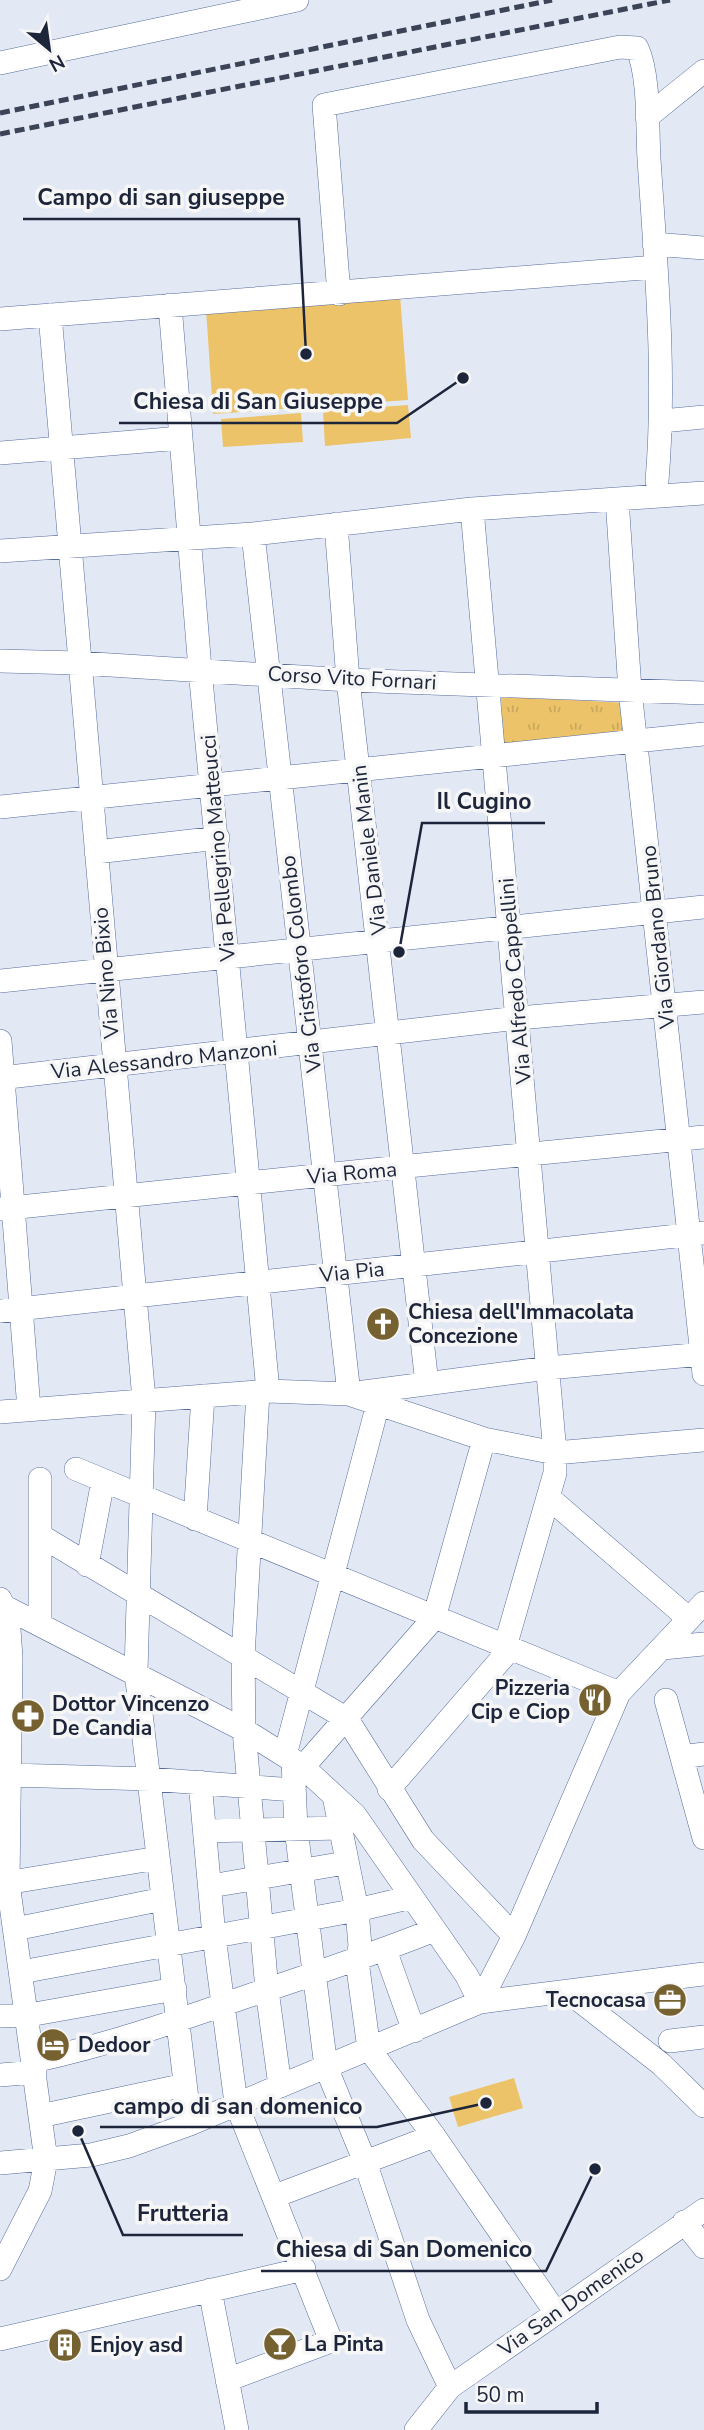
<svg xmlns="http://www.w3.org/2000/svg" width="704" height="2430" viewBox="0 0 704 2430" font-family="'Nunito Sans',sans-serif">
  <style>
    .grass { fill: url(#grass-tufts) }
    .pitch { fill: #ecc368 }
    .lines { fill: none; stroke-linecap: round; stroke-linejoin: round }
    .minor-casing { stroke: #566c9d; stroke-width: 24 }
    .minor { stroke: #fff; stroke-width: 23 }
    .rail { stroke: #3b4357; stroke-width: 5; stroke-dasharray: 10 5; stroke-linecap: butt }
    .labels { text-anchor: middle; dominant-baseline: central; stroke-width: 7; stroke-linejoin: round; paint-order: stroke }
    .street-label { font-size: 21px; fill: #1c253a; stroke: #f6f6f6 }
    .poi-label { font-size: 21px; font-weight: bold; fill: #1c253a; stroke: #f6f6f6; text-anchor: start }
    .leader { fill: none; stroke: #1c253a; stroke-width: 2.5 }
    .callout-dot { fill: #1c253a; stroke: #f6f6f6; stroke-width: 2.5 }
    .callout-label { font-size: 23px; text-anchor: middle; font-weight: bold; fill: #1c253a; stroke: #f6f6f6; stroke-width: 7; stroke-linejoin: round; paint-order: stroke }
  </style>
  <defs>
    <pattern id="grass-tufts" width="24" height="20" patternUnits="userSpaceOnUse" patternTransform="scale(1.75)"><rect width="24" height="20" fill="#ecc368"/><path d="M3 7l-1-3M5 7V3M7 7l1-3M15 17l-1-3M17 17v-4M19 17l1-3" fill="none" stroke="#caa75b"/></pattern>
  </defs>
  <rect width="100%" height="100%" fill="#e3e9f4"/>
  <!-- grass -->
  <path class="grass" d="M501,696L627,703L629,732L503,747Z"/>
  <!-- pitch -->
  <path class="pitch" d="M400,295L408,400L213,414L206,309Z
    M408,405L411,438L325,446L323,411Z
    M301,413L303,442L223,447L221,419Z
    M514,2078L523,2108L458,2127L449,2097Z"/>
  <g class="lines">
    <!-- minor casing -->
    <g class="minor-casing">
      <path id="minor" d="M0,63L297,0
        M647,117L704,71
        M654,244L704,248
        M339,294L324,105L620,47L637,48C650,76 647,128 649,159C656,266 666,374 657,481
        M170,305L200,669L268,1391
        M50,315L144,1400L136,1672L190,2124
        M0,319L656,267
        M662,421L704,417
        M0,453L181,438
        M617,499L630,690L704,1374
        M472,509L555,1453V1473L505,1647
        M336,524L348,680L427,1384
        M253,534L349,1394L484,1439L555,1453L704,1440
        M0,551L253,534L472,509L704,493
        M0,661L79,663L348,680L704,693
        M0,807L704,734
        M96,852L218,838
        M0,981L704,907
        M0,1041L29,1409
        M0,1078L518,1018L704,1002
        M0,1209C235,1184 469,1159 704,1137
        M0,1311L704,1233
        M258,1392L243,1657L244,1730L267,1990L280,2086
        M0,1412L268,1391L349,1394L548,1368L704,1354
        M76,1469L619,1693
        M40,1479V1624
        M548,1497L688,1618
        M195,1519L203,1396
        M41,1536L347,1719L423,1840L514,1936
        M87,1565L103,1481
        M0,1599L8,1616L11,1657L8,1883L46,2160L40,2191L0,2269
        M5,1607L244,1730L303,1767L355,1815L467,1976L480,2002
        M663,1648L704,1644
        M666,1700L704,1838
        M285,1755L378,1404
        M682,1757L704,1754
        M293,1760L296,1829L326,2067L365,2162L418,2320L450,2387
        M303,1767L434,1618L484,1439
        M10,1775L150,1779L294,1790
        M200,1782L214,1936L236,2103L331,2341L227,2380
        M389,1789L510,1649
        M334,1796L357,1910L360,1946L357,1961L369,2049L434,2136L556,2313
        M205,1831L340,1828
        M0,1884L158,1858
        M211,1886L345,1863
        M15,1929L163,1899
        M385,1950L414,2031
        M21,1972L357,1910L412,1897
        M570,1993L661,2064L704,2106
        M480,2002L514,1936L619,1693L704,1603
        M0,2016L29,2015L175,1989
        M670,2041L704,2037
        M34,2061C108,2045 177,2021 248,1996C311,1975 372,1955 434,1930
        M0,2075L35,2072
        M40,2116L185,2085
        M0,2163L91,2155L129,2146L190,2124L480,2002L704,1974
        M275,2196L434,2136
        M684,2222L704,2247
        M210,2290L237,2430
        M0,2339L304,2269
        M416,2430L450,2387L704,2210"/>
    </g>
    <!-- minor -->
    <use href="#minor" class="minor"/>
    <!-- rail -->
    <path class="rail" d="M0,113L552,0
      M0,134L670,0"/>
  </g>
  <!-- icons -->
  <defs>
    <g id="church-disc" transform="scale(1.75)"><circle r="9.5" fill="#766130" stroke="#f6f6f6"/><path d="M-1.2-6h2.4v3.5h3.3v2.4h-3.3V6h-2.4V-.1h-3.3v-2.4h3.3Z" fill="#fff"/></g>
    <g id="restaurant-disc" transform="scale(1.75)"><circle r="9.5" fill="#766130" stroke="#f6f6f6"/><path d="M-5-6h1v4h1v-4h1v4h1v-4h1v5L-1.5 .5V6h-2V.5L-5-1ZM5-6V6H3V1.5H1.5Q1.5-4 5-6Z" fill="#fff"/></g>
    <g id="pharmacy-disc" transform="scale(1.75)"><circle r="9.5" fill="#766130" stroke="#f6f6f6"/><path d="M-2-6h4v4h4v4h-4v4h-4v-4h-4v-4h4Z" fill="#fff"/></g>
    <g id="office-disc" transform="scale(1.75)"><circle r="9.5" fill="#766130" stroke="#f6f6f6"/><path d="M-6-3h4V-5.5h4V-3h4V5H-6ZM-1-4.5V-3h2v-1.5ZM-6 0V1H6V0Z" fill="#fff"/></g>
    <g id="hotel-disc" transform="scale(1.75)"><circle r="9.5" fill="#766130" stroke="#f6f6f6"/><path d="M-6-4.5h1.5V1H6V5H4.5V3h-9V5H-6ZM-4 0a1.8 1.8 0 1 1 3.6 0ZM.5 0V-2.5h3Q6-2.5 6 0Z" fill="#fff"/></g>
    <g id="bar-disc" transform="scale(1.75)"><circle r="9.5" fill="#766130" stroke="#f6f6f6"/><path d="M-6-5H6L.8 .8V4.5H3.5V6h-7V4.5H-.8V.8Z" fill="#fff"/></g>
    <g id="building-disc" transform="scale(1.75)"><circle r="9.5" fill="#766130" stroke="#f6f6f6"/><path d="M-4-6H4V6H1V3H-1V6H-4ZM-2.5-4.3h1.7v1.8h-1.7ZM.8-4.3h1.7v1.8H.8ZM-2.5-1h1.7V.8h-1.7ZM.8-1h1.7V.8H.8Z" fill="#fff"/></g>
  </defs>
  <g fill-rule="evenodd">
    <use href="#church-disc" x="383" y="1324"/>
    <use href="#restaurant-disc" x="595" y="1700"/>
    <use href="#pharmacy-disc" x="28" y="1716"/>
    <use href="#office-disc" x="670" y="2000"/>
    <use href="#hotel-disc" x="53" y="2045"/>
    <use href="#bar-disc" x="280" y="2344"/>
    <use href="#building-disc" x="65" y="2345"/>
  </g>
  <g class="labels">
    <!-- street labels -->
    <g class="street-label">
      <text transform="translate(352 678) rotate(3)">Corso Vito Fornari</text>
      <text transform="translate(218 848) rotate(-95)">Via Pellegrino Matteucci</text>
      <text transform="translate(369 850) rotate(-97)">Via Daniele Manin</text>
      <text transform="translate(658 937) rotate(-96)">Via Giordano Bruno</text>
      <text transform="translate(301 964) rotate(-97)">Via Cristoforo Colombo</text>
      <text transform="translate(106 973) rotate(-95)">Via Nino Bixio</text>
      <text transform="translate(515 981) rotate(-95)">Via Alfredo Cappellini</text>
      <text transform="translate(164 1060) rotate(-6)">Via Alessandro Manzoni</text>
      <text transform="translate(352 1173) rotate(-5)">Via Roma</text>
      <text transform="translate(352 1272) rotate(-6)">Via Pia</text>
      <text transform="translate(571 2302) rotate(-35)">Via San Domenico</text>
    </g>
    <!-- poi labels -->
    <g class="poi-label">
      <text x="408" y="1312">Chiesa dell'Immacolata<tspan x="408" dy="24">Concezione</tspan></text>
      <text x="570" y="1688" text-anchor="end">Pizzeria<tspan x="570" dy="24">Cip e Ciop</tspan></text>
      <text x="52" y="1704">Dottor Vincenzo<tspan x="52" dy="24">De Candia</tspan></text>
      <text x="646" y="2000" text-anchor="end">Tecnocasa</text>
      <text x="78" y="2045">Dedoor</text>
      <text x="304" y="2344">La Pinta</text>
      <text x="90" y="2345">Enjoy asd</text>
    </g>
  </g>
  <!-- callouts -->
  <path class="leader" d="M306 354L299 219H23M463 378L397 423H119M399 952L422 823H545M486 2103L377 2127H100M78 2131L123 2235H243M595 2169L546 2271H261"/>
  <g class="callout-dot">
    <circle cx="306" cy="354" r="7"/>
    <circle cx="463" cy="378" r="7"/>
    <circle cx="399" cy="952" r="7"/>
    <circle cx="486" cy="2103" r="7"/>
    <circle cx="78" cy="2131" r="7"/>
    <circle cx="595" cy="2169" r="7"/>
  </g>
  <g class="callout-label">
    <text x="161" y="205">Campo di san giuseppe</text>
    <text x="258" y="409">Chiesa di San Giuseppe</text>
    <text x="484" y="809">Il Cugino</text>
    <text x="238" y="2114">campo di san domenico</text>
    <text x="183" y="2221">Frutteria</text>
    <text x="404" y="2257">Chiesa di San Domenico</text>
  </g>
  <!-- north arrow -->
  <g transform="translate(49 49) rotate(151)" stroke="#f6f6f6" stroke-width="5" paint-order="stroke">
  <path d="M0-5L12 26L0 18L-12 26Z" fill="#1c253a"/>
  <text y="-10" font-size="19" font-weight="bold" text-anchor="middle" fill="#1c253a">N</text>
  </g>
  <!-- scale -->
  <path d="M466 2402v10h131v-10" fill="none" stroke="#1c253a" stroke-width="3.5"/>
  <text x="476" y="2402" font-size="21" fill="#1c253a" stroke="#f6f6f6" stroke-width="5" paint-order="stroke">50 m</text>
</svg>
